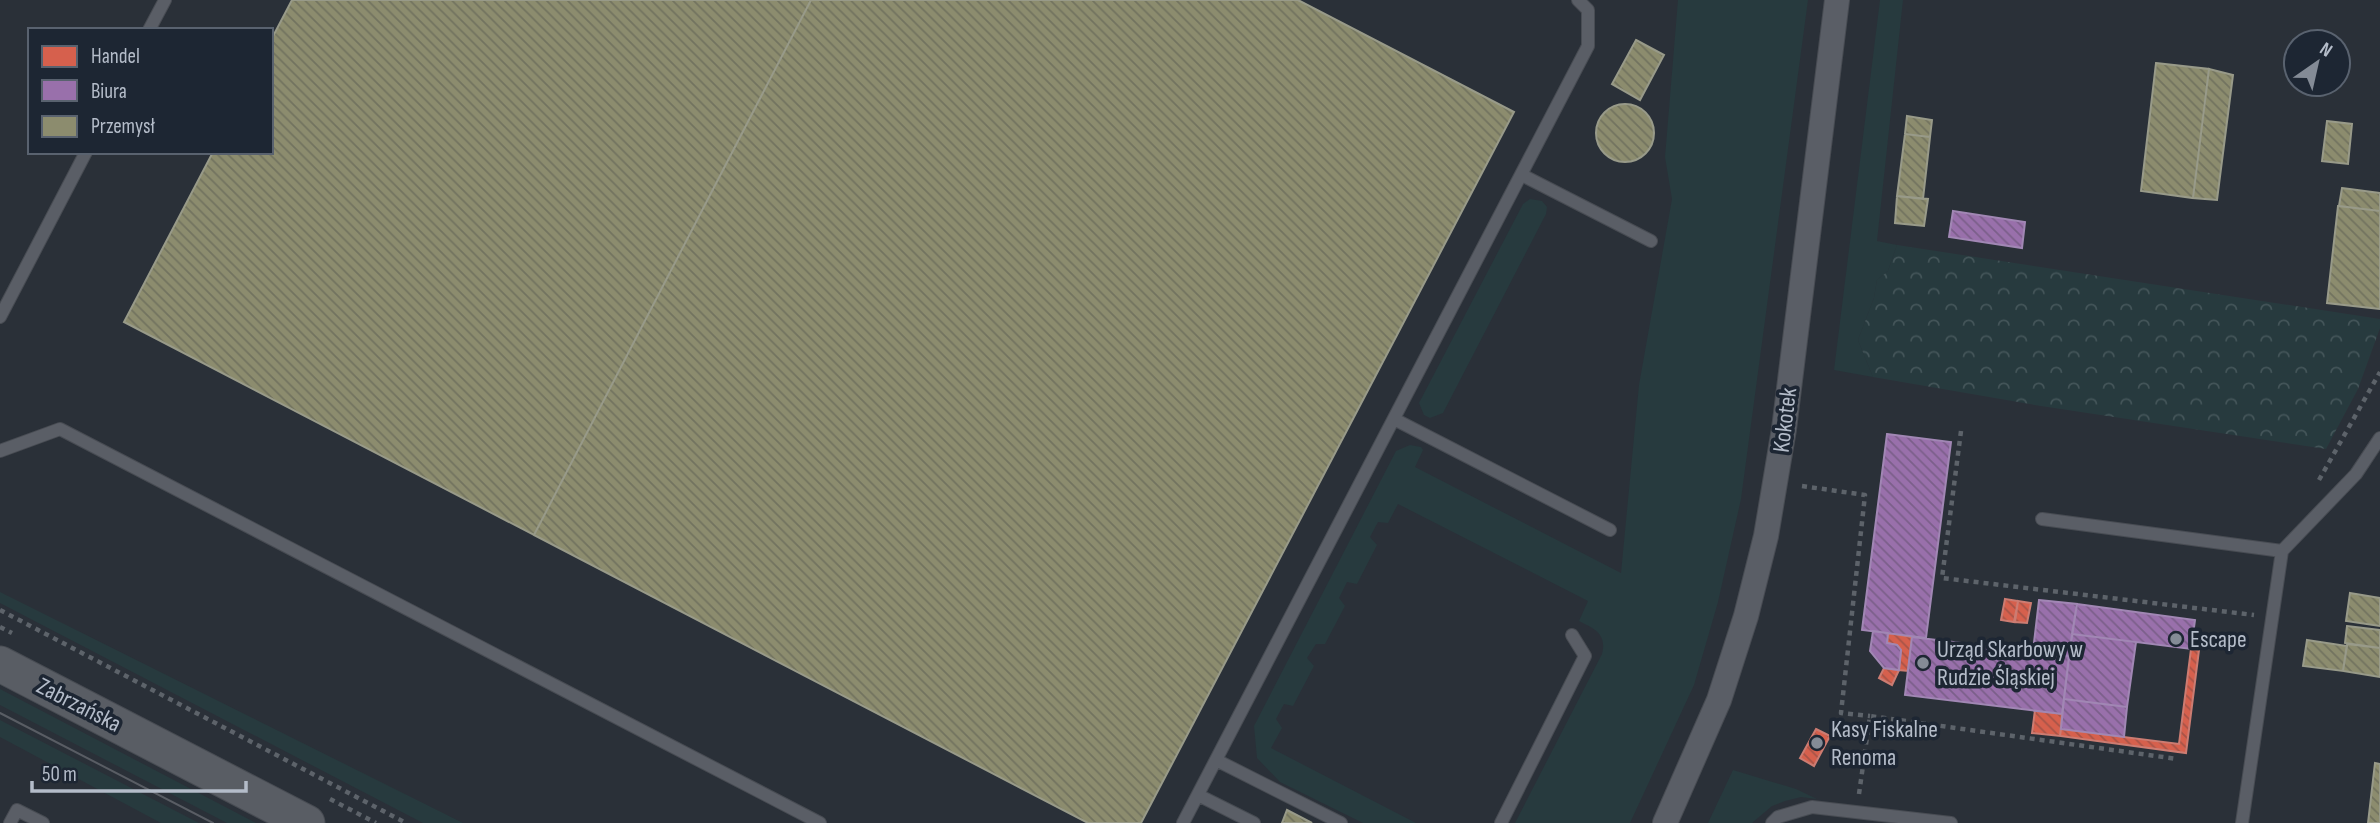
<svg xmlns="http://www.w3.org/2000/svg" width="2380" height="823" viewBox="0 0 2380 823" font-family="'Sofia Sans Condensed',sans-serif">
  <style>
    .grass { fill: #273a3e }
    .forest { fill: url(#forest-crowns) }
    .shops { fill: url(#shops-back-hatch); stroke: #cc7c72; stroke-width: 2 }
    .offices { fill: url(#offices-back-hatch); stroke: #a187b4; stroke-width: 2 }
    .industry { fill: url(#industry-back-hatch); stroke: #989a89; stroke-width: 2 }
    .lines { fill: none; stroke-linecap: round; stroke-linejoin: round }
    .service-casing { stroke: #484c53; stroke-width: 14 }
    .minor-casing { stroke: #484c53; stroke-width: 26 }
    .secondary-casing { stroke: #484c53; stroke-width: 37 }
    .path { stroke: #5d636a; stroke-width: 4.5; stroke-dasharray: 5 5; stroke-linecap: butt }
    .service { stroke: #5a5e66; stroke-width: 12 }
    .minor { stroke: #5a5e66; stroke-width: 24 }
    .secondary { stroke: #595d64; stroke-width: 35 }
    .tram { stroke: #595d64; stroke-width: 2 }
    .poi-dot { fill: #848b96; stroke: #1d2633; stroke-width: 2.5 }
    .labels { text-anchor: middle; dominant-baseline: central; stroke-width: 7; stroke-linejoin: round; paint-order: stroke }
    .street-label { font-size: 24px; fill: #b4bcc9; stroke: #1d2633 }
    .poi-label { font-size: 24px; fill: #b4bcc9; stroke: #1d2633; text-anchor: start }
  </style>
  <defs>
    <pattern id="forest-crowns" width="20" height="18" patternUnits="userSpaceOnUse" patternTransform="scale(1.75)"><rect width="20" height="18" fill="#273a3e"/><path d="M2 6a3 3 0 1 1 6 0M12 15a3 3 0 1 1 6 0" fill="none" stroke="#445559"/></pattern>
    <pattern id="shops-back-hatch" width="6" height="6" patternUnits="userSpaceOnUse" patternTransform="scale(1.75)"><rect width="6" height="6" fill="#d6604d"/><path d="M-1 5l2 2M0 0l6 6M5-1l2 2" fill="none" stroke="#a65448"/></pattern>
    <pattern id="offices-back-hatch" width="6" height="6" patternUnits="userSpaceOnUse" patternTransform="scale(1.75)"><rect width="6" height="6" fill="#9970ab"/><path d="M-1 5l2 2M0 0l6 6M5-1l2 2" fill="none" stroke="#7b5f8a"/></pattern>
    <pattern id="industry-back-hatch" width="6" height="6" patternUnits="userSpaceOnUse" patternTransform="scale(1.75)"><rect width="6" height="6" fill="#8c8c6e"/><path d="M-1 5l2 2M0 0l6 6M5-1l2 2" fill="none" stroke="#72735f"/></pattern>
  </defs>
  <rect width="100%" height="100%" fill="#2a3038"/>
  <!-- grass -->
  <path class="grass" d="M1678,0H1808L1741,499L1718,602L1694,685L1630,823H1515L1602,654C1607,634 1595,629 1579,621L1588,601L1398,504L1388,523L1378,522L1370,537L1377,545L1357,584L1347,582L1339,598L1345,606L1325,644H1316L1307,658L1314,666L1293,706L1284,704L1276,719L1282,728L1271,748L1416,823H1363L1280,782L1257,758L1254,726L1396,451L1410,445L1421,447L1423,450L1415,467L1621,573L1639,385L1672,199L1665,157Z
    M1880,0H1903L1877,241L1897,245L1888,271L1877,280L1874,298L1858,340L1873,377L1834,370Z
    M1530,199L1542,201L1547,207L1546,214L1443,413L1430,418L1424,415L1419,403L1523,204Z
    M0,592L463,823H423L0,603Z
    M0,689L256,823H227L0,705Z
    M0,720L199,823H161L0,737Z
    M1733,770L1796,789L1817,799L1801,797L1785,801L1772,806L1752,823H1708Z"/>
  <!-- forest -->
  <path class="forest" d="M1897,245L2380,319V328L2358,389L2326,449L2041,406L1873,377L1858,340L1874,298L1877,280L1888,271Z"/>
  <!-- shops -->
  <path class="shops" d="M2005,599L2018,601L2014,622L2001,620Z
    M2018,601L2031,603L2027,623L2015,622Z
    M1888,633L1912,637L1908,671L1899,670L1901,650L1897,645L1887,643Z
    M2191,649L2199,650L2186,753L2060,736L2061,729L2179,744Z
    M1884,668L1899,670L1892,685L1879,678Z
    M2035,710L2062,714L2060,736L2032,733Z
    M1816,729L1830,736L1814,766L1800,758Z"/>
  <!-- offices -->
  <path class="offices" d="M1953,211L2025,222L2022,248L1949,237Z
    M1887,434L1951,442L1926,638L1862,630Z
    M2039,600L2077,604L2069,656L2033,651Z
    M2077,604L2195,620L2191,649L2072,634Z
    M1873,631L1888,633L1887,643L1897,645L1901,650L1899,670L1884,668L1870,651Z
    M2072,634L2136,642L2127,707L2064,699Z
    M1912,637L2069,656L2062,714L1905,695Z
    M2064,699L2127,707L2124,737L2061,729Z"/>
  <!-- industry -->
  <path class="industry" d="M292,0H811L534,535L124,322L213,152H271V40Z
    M811,0H1298L1514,112L1141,823H1088L534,535Z
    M1636,40L1664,55L1640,100L1612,84Z
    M2156,63L2209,69L2193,198L2141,191Z
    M2209,69L2233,75L2217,200L2193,198Z
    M1596 133a29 29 0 1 1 58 0a29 29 0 1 1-58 0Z
    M1907,116L1932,120L1930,137L1905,134Z
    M2327,121L2352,124L2348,164L2322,161Z
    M1905,134L1930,137L1923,199L1897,196Z
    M2342,188L2380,193V211L2339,206Z
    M1897,196L1928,199L1924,226L1895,223Z
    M2338,206L2380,211V309L2327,303Z
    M2350,593L2380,598V626L2346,621Z
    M2347,626L2380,630V648L2345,643Z
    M2307,640L2347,646L2343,671L2303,666Z
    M2347,644L2380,648V677L2343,671Z
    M2375,763L2380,764V823H2368Z
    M1287,810L1312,823H1282Z"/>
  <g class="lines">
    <!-- service casing -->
    <g class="service-casing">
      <path id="service" d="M149,30L165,0
        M1522,175L1651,241
        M0,317L86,152
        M1394,419L1610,530
        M0,451L60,429L820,823
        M2042,519L2282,551
        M1216,760L1341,823
        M1198,795L1254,823
        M10,823L17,810L43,823
        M1183,823L1588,46V10L1578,0
        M1501,823L1585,656L1572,635
        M1772,823L1778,817L1812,807L1951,823
        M2242,823L2282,551L2356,474L2380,438"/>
    </g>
    <!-- minor casing -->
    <g class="minor-casing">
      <path id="minor" d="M1665,823L1719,700L1746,616L1766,536L1784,429L1837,0"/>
    </g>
    <!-- secondary casing -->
    <g class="secondary-casing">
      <path id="secondary" d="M0,664L307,823"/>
    </g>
    <!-- path -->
    <path class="path" d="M1961,431L1942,578L2254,615
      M2319,480L2380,372
      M1802,486L1865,495L1841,713L1870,716
      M0,610L406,823
      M0,627L12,633
      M1859,794L1870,716L2177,759
      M330,799L376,823"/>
    <!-- service -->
    <use href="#service" class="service"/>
    <!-- minor -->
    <use href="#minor" class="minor"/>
    <!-- secondary -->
    <use href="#secondary" class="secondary"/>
    <!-- tram -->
    <path class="tram" d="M0,713L213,823"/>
  </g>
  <!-- markers -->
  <g class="poi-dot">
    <circle cx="2176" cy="639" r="7"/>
    <circle cx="1923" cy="663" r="7"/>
    <circle cx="1817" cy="743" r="7"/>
  </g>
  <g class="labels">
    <!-- street labels -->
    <g class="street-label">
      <text transform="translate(1785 420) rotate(-83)">Kokotek</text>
      <text transform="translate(79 705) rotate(27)">Zabrzańska</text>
    </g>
    <!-- poi labels -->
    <g class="poi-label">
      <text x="2190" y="639">Escape</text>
      <text x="1937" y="649">Urząd Skarbowy w<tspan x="1937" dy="28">Rudzie Śląskiej</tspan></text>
      <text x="1831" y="729">Kasy Fiskalne<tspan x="1831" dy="28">Renoma</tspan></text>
    </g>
  </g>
  <!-- legend -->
  <rect x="28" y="28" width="245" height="126" fill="#1d2633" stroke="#59626f" stroke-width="2"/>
  <rect x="42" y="46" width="35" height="21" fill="#d6604d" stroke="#59626f" stroke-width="2"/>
  <text x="91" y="63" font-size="21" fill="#b4bcc9">Handel</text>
  <rect x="42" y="80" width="35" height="21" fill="#9970ab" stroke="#59626f" stroke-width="2"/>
  <text x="91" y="98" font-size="21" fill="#b4bcc9">Biura</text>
  <rect x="42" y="116" width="35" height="21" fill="#8c8c6e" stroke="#59626f" stroke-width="2"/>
  <text x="91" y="133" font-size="21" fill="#b4bcc9">Przemysł</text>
  <!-- north arrow -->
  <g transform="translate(2317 63) rotate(34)"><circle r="33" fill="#1d2633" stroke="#59626f" stroke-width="2"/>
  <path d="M0-5L12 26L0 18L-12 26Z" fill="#848b96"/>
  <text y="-10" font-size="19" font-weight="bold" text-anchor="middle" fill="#b4bcc9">N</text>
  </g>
  <!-- scale -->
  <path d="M32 781v10h214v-10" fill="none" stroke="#b4bcc9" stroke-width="3.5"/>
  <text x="42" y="781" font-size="21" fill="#b4bcc9" stroke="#1d2633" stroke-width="5" paint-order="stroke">50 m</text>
</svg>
